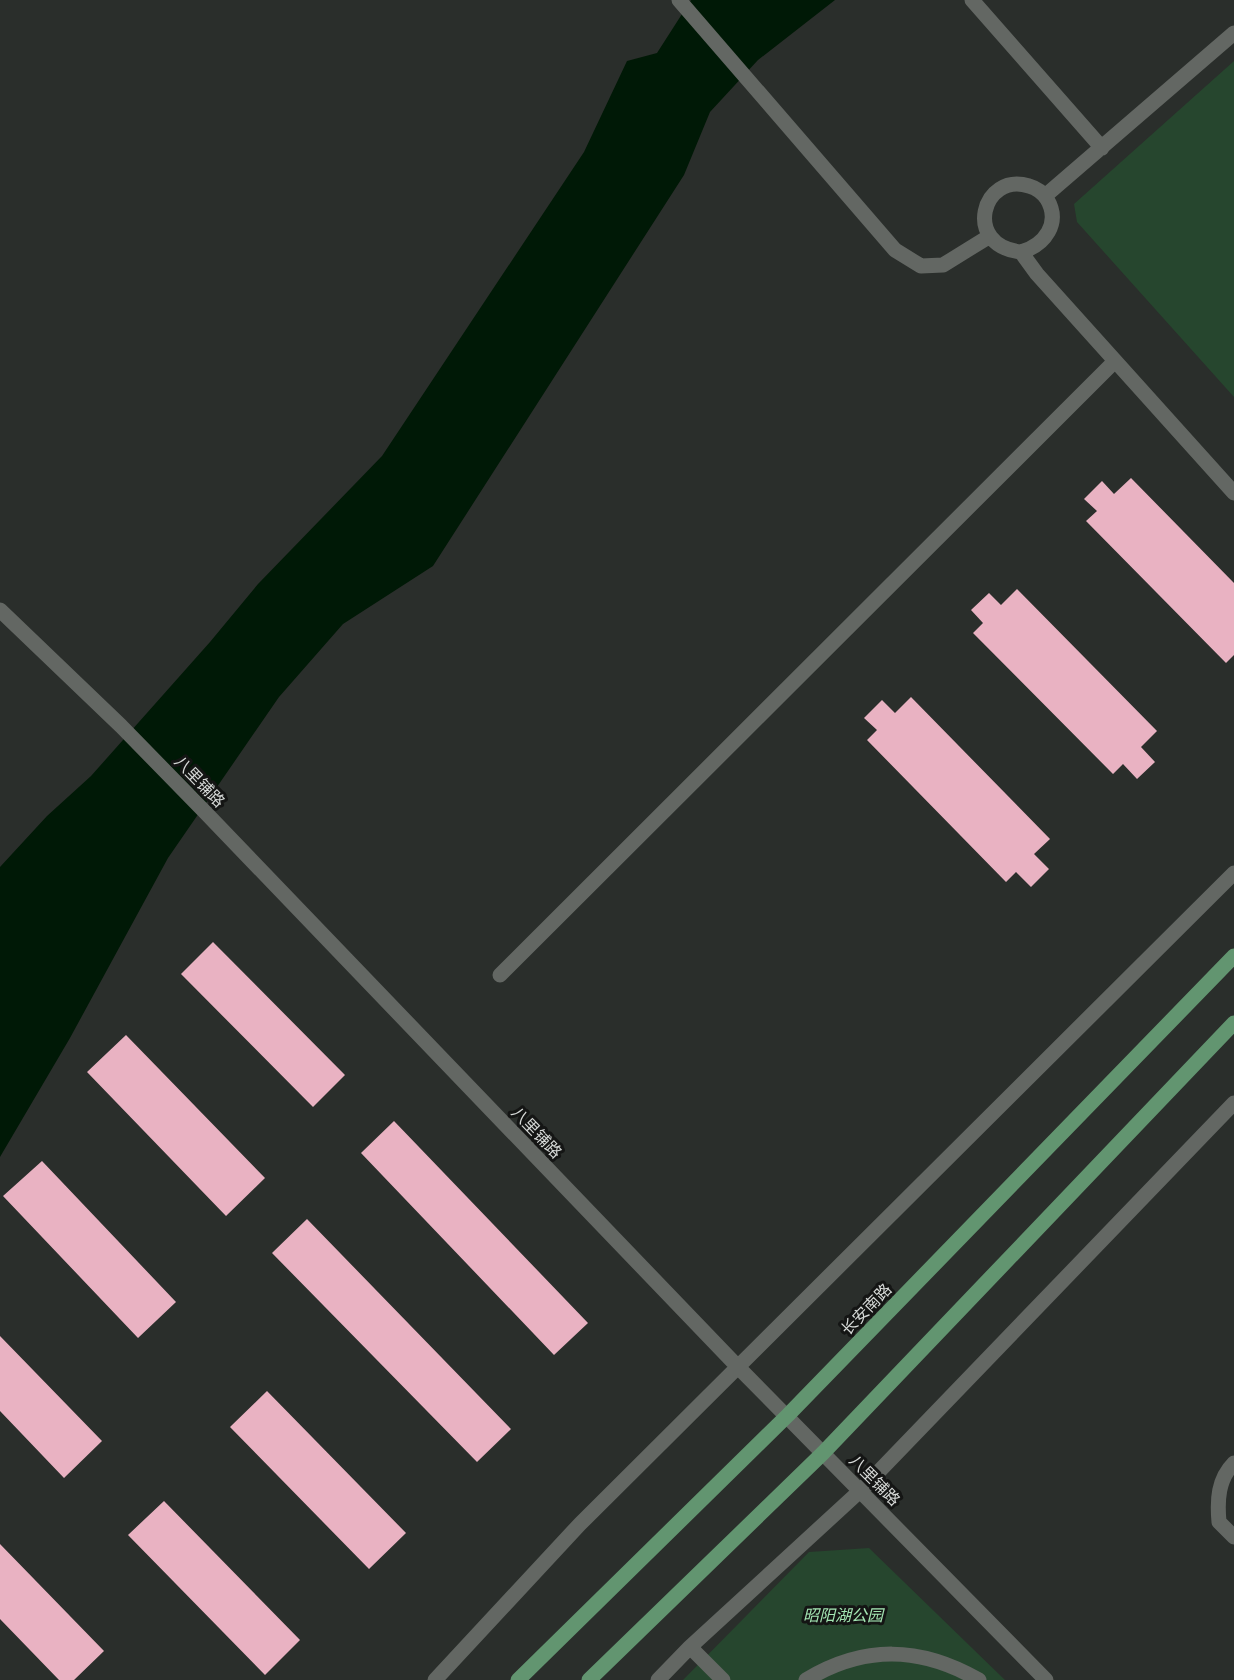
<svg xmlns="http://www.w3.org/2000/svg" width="1234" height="1680" viewBox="0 0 1234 1680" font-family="Lora,'Noto Sans SC',serif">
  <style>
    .green { fill: #26462e }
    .water { fill: #001906 }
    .building { fill: #e9b2c2 }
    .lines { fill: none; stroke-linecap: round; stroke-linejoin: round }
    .minor { stroke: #636763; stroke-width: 15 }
    .major { stroke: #629570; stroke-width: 15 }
    .labels { text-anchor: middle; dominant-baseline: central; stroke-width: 6; stroke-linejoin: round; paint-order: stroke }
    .street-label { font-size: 16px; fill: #d6d9d7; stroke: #141514 }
    .park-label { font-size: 16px; font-style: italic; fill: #a3e5b2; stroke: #141514 }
  </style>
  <rect width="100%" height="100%" fill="#2a2e2b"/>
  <!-- green -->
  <path class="green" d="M1234,61V397L1077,222L1074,204Z
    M869,1548L1005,1680H683L809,1552Z"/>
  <!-- water -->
  <path class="water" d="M691,0H835L758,60L710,112L684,175L433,566L343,624L279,697L168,858L70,1038L0,1157V867L47,816L91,776L210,642L258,584L382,456L584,152L627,61L657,53Z"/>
  <!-- building -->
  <path class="building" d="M1131,478L1234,583V655L1226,663L1086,521L1097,511L1084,499L1102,481L1114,494Z
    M1017,589L1157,731L1141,747L1155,762L1137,779L1123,764L1113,774L973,633L983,623L971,610L989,593L1001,605Z
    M911,697L1050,839L1034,854L1049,869L1031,887L1016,872L1006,882L867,740L877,730L864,718L882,700L895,713Z
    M213,942L345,1075L313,1107L181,974Z
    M126,1035L265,1178L226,1216L87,1072Z
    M394,1121L588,1323L554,1355L361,1153Z
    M42,1161L176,1302L138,1338L3,1196Z
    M307,1219L511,1429L477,1462L272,1253Z
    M0,1336L102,1441L64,1478L0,1411Z
    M267,1391L406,1533L369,1569L230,1427Z
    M164,1501L300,1640L265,1675L128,1535Z
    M0,1544L104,1651L74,1680H59L0,1619Z"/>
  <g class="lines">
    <!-- minor -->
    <path class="minor" d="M679,0L895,250L921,266L943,265L990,236
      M972,0L1102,148
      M1045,196L1234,33
      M1021,252C1045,245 1061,223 1047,199C1043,193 1036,188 1029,186C982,171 962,246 1021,252L1037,274L1234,493
      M0,610L121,726L205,812L738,1367L1046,1680
      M500,975L1115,361
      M1234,1463C1218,1479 1217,1500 1219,1522L1234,1537
      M690,1647L723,1680
      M435,1680L580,1524L1234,873
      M658,1680L690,1647L861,1490L1234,1103
      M806,1680C864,1645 920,1646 979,1680"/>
    <!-- major -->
    <path class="major" d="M518,1680L788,1415L1234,956
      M589,1680L823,1453L1234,1023"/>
  </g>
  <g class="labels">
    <!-- street labels -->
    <g class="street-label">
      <text transform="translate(200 781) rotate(46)">八里铺路</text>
      <text transform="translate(537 1132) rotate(46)">八里铺路</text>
      <text transform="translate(866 1309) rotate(-46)">长安南路</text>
      <text transform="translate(875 1480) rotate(45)">八里铺路</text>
    </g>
    <!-- park labels -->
    <g class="park-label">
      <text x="843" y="1615">昭阳湖公园</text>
    </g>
  </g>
</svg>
